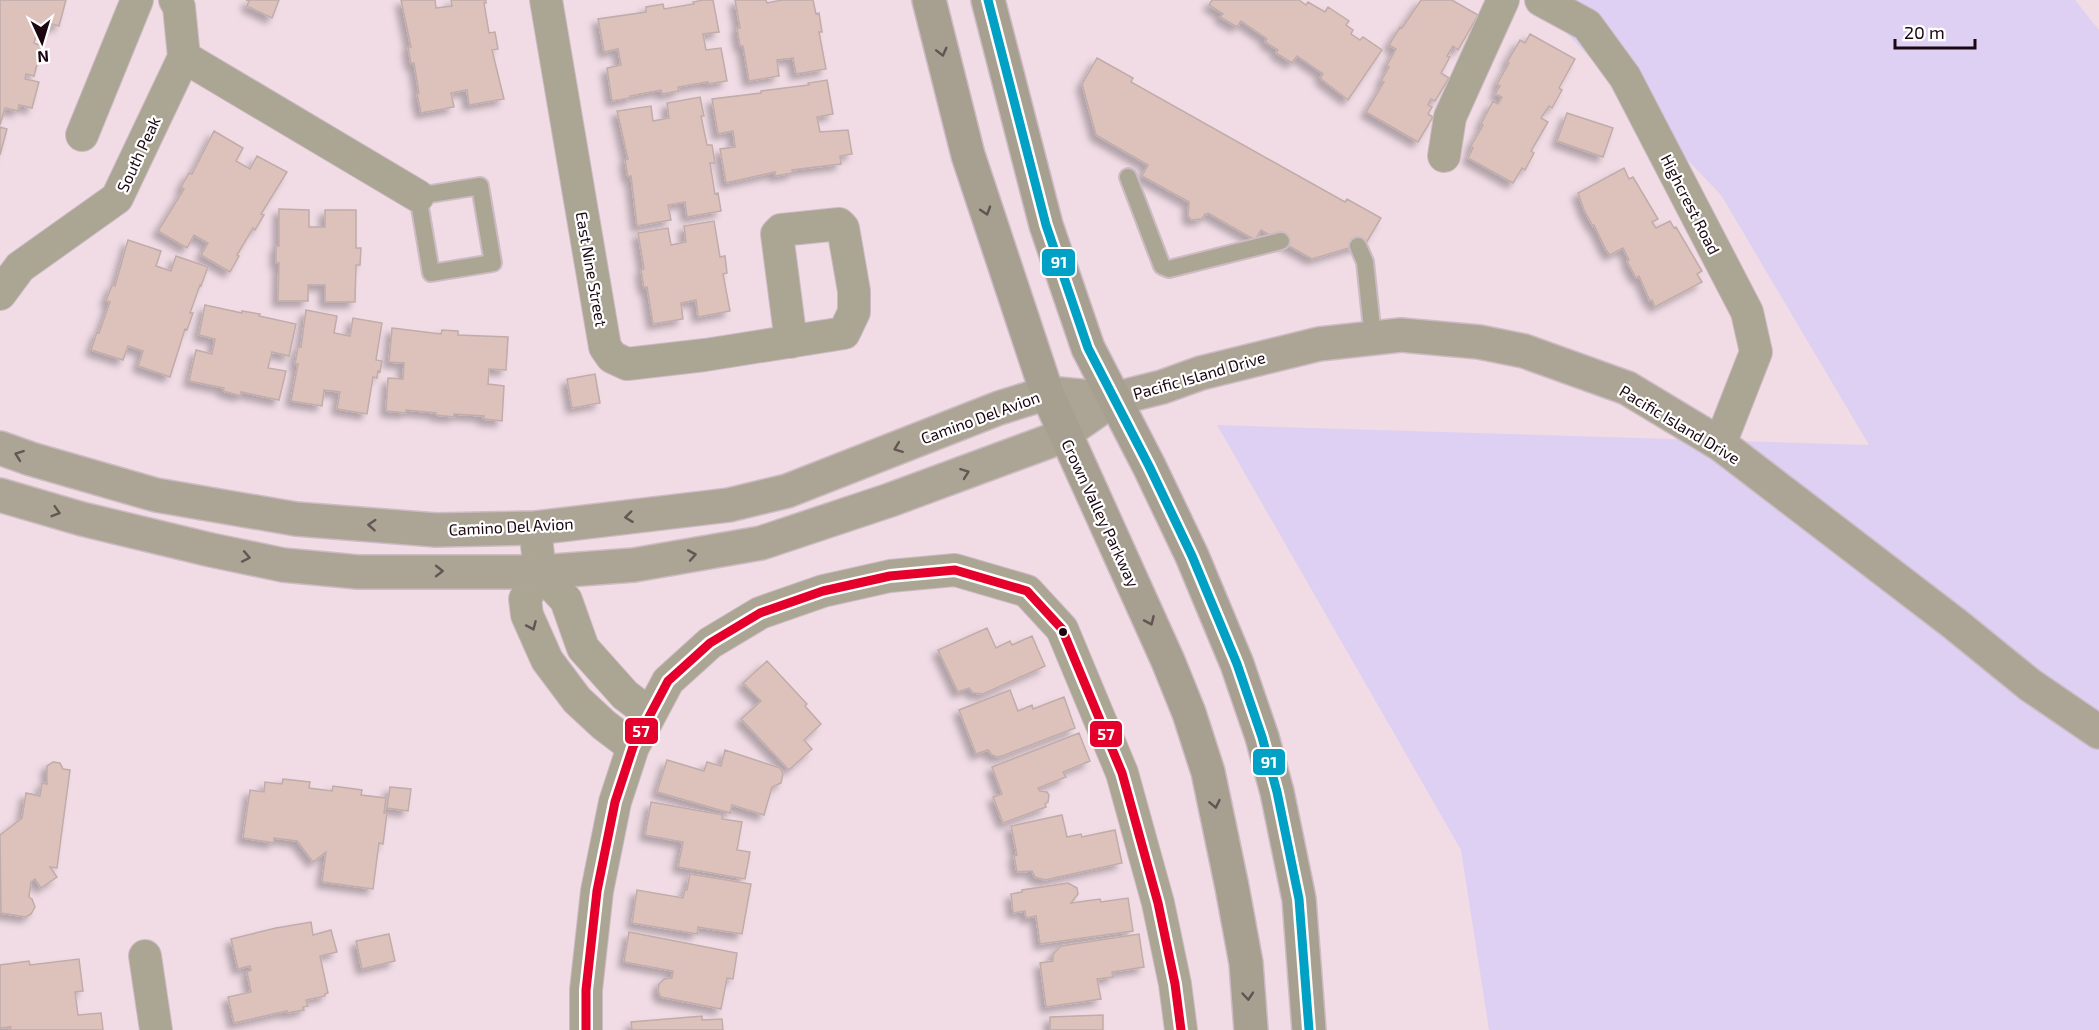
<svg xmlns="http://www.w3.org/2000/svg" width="2099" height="1030" viewBox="0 0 2099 1030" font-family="'Exo 2',sans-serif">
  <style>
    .green { fill: #ddd0f2 }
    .building { fill: #ddc1bb; stroke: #c0acaa; stroke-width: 1.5; filter: url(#shadow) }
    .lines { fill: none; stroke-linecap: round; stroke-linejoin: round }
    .lane-casing { stroke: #cdbbc4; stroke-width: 20 }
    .street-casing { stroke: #cdbbc4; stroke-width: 34 }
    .secondary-casing { stroke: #cdbbc4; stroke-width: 36 }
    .primary-casing { stroke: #cdbbc4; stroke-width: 36 }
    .lane { stroke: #aba694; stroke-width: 16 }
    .street { stroke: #aba694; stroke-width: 32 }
    .secondary { stroke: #aca595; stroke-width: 33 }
    .primary { stroke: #a7a091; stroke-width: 33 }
    .bus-1-casing { stroke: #fff; stroke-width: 14 }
    .bus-2-casing { stroke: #fff; stroke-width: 14 }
    .bus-1 { stroke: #01a1c5; stroke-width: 9 }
    .bus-2 { stroke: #e4002b; stroke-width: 9 }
    .oneway { stroke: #615351 }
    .oneway2 { stroke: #645653 }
    .oneway3 { stroke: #635652 }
    .bus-dot { fill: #1b0611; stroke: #fff; stroke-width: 2 }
    .labels { text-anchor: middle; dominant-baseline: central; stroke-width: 4.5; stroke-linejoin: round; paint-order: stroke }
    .street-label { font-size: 16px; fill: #1b0611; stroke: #fff }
    .line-badge { stroke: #fff; stroke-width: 2 }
    .badge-label { font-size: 16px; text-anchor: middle; font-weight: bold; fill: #fff }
  </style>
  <defs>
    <filter id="shadow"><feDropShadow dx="-5.5" dy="5.5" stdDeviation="3" flood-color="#0004"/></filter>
  </defs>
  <rect width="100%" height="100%" fill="#f1dce5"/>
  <!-- green -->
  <path class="green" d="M1535,0H2075L2099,30V1030H1489L1461,850L1217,425L1869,445L1721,195Z"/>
  <!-- building -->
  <path class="building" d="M0,0H66L59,26L52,24L50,28L39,25L34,43L42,46L34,76L26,74L25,79L39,82L32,108L19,105L18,111L5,108L0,125Z
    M246,0H279L272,18L247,6L249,1Z
    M401,0H435L436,8L452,6L451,0H486V3H484L489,33L495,32L498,49L492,50L504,99L469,105L467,90L451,93L454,107L421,113L417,94L419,93L414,63L411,64L408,47H411Z
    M703,0H713L719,32L703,34L706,50L721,48L727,81L708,84V82L678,87L679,91L662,94L661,90L630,96V98L612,101L607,68L621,65L618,49L604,52L598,19L646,12V7L663,4L664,9L694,4L693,2Z
    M735,0H766L767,3L782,0H813L816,14L819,13L822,32H819L826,69L796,74L793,58L777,60L779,76L749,81L743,46H740L737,28H740Z
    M1212,0H1299L1306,5L1308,2L1325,12L1328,7L1349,21L1346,25L1353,30L1351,34L1360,40L1363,37L1382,50L1348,100L1320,78L1323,74L1297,56L1292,63L1276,53L1278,50L1265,42L1267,39L1241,21L1237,27L1220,17L1223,14L1209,5Z
    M1421,0H1452L1478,15L1458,50L1453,46L1447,56L1450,57L1441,73L1449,78L1435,101L1431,99L1428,105L1432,107L1428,114L1433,117L1418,142L1366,112L1384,82L1381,81L1389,67L1387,65L1396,49L1389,45L1400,27L1402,28Z
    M1530,34L1575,59L1559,88L1562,90L1552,108L1549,106L1541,118L1548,122L1531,151L1534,153L1525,170L1522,168L1513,183L1468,158L1473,148L1471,146L1483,125L1481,124L1493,101L1498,104L1502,97L1495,94L1500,86L1497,84L1509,63L1507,62L1520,40L1525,43Z
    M1097,58L1133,78L1131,82L1345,202L1347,199L1381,218L1366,243L1312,259L1261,230L1255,240L1208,213L1207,215L1205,214L1202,219L1191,220L1188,216L1189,202L1142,176L1148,165L1096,135L1082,84Z
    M827,80L833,114L817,117L820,132L848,130L852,154L840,156L841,164L792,170L793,173L775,176V172L726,183L720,149L735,147L733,131L718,134L712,99L761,93V91L809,85L808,83Z
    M700,97L704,116H701L707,145H712L715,163H710L715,194L718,193L721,211L687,217L685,202L668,205L671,220L637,226L631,176L628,177L625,160L628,159L617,111L651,106L653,121L669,118L667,103Z
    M1567,113L1613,128L1603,157L1557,141Z
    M0,127L7,129L0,155Z
    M214,131L243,148L236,161L250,169L257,156L287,172L261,214L264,215L255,230L253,228L237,255L239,256L230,272L201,255L208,243L194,235L187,248L158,231L184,189L181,187L189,173L192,174Z
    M1624,168L1629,179L1633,177L1658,219L1652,222L1656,228L1670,221L1674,228L1676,227L1702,271L1697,274L1702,282L1655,307L1652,300L1650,301L1639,276L1636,278L1627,261L1629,260L1623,248L1610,255L1606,250L1594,225L1593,226L1584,210L1578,193Z
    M279,209L309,210V227H325V210H356V248H361L360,265H356L355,302H325V285H308V301H278L279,263H276V246H279Z
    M714,221L720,257L725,256L727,273L723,274L730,311L698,317L696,300L681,303L683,319L653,324L647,287L644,288L641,270L644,269L638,233L668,228L671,245L686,242L684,226Z
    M128,240L161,251L156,266L171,271L176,256L208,267L201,286L200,285L190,313H193L187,330L185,329L170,377L138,366L143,351L128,346L123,360L91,350L97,332L99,333L110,302L106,301L112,285L115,286Z
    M205,305L242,313V311L260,314L259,316L296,324L289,356L272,352L268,368L286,371L279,400L241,392V396L223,391L224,388L189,381L196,350L212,354L215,339L199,335Z
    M306,310L337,316L334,333L350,336L353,318L382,323L376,360L382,361L380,372L378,371L377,378L373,377L367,414L337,409L340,392L324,390L322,406L291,401L298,364H295L298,347H301Z
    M392,328L441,334L442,330L458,331V335L508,337L506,370L489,369L488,384L504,386L502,421L483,419L484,416L454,414V417L436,415V413L406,410V413L386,411L388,378L403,379L404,363L389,362Z
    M595,374L600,403L572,408L567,379Z
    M987,628L996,648L1010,641L1012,645L1032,636L1045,666L983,694L973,693L969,688L958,692L938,650Z
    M767,661L807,704L805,706L821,724L804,740L812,749L789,770L741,719L761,701L743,683Z
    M1010,690L1018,711L1032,705L1033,709L1064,697L1075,728L1002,756L997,757L992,755L988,750L976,754L959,710Z
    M1079,733L1090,761L1063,772L1066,777L1038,788L1040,791L1047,792L1049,795L1048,802L1045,804L1046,807L1003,823L993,797L1002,794L992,767Z
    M725,750L780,768L783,774L781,783L772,787L764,815L732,805L730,813L657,792L667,760L704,771L707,762L721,766Z
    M53,762L60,763L63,769L70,770L57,868L50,867L57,877L41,888L35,879L31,882L29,897L32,899L35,907L31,914L26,917L1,913L0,835L22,818L26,793L40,796L42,783L47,784V766Z
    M283,779L310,782L309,788L332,791L333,786L362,790L361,795L386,798L384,813H387L383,844L379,843L373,889L322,882L326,852L313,862L297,841L274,838V843L243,838L250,790L264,792L265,782L282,784Z
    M390,787L411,789L408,811L387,808Z
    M651,802L723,815L722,819L742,822L737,850L750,852L745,879L678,867L683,842L645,835Z
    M1062,815L1067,837L1081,834L1082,837L1115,830L1122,863L1045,880L1035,877L1032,871L1017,872L1014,856L1017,855L1011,826Z
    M690,874L751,884L742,934L698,927L697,934L632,923L637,890L683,898L685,889L687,890Z
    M1068,883L1077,888L1078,894L1071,903L1100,899L1101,902L1128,898L1133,931L1040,944L1036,916L1026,918L1025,911L1013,913L1011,894L1022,892V890Z
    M311,922L313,935L331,930L337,952L320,956L328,993L325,994V996L306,1000L308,1006L303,1007L304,1010L287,1013V1011L234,1023L228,997L251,992L247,972L251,970L250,966L238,969L231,939L276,928Z
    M629,932L737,953L733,979L727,978L721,1009L661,997L658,991L659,984L664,979L672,978L673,971L624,962Z
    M389,934L395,961L362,969L356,941Z
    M1139,934L1144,967L1112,972L1113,977L1097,979L1101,999L1046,1007L1040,963L1053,961V954L1061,946Z
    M79,959L83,991L75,992L78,1015L101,1013L103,1030H9L11,1027L0,1028V965L29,961L30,965Z
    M1103,1015V1030H1050V1017Z
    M702,1016V1020L722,1019L723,1030H632L631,1022Z"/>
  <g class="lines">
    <!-- lane casing -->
    <g class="lane-casing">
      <path id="lane" d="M1128,177L1162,266L1169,269L1281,241
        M480,186L493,263L431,273L418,196Z
        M1358,246L1365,262L1373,338"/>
    </g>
    <!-- street casing -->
    <g class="street-casing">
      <path id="street" d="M546,0L605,347L612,357L627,364L705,355L844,333L854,312V291L843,228L839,224L781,230L777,234L791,342
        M1541,0L1587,25L1625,77L1747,312L1756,352L1720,444
        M184,57L418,196
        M82,135L137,0
        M1444,156L1450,117L1503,0
        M0,294L20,267L117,198L184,57L179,7L175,0
        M535,528L540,572L525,599L527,615L547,660L577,700L604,725L633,747
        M540,572L566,600L583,648L625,695L650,714
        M145,956L156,1030
        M586,1030V990L597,891L615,802L633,747L668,681L710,643L760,613L823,591L890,576L955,570L1027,591L1062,629L1122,773L1158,903L1175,984L1181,1030"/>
    </g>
    <!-- secondary casing -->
    <g class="secondary-casing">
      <path id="secondary" d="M0,448L31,459L156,495L296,519L436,530L535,528L729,505L787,491L999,408L1047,393L1114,399L1162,387L1201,373L1319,344L1401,335L1479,342L1524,351L1627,388L1720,444L1955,624L2030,685L2099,732
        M0,495L82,519L211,550L283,565L358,572H540L634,565L761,543L890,500L1058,438L1114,399"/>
    </g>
    <!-- primary casing -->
    <g class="primary-casing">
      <path id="primary" d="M929,0L968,155L1047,393L1168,661L1189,713L1208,772L1232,887L1246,963L1251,1030
        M988,0L1046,225L1088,348L1149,466L1192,556L1237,664L1262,737L1277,792L1299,899L1309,1030"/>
    </g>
    <!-- lane -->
    <use href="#lane" class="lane"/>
    <!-- street -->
    <use href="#street" class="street"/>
    <!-- secondary -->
    <use href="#secondary" class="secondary"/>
    <!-- primary -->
    <use href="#primary" class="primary"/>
    <!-- bus-1 casing -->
    <g class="bus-1-casing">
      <path id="bus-1" d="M988,0L1046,225L1088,348L1149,466L1192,556L1237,664L1262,737L1277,792L1299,899L1309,1030"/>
    </g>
    <!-- bus-2 casing -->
    <g class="bus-2-casing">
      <path id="bus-2" d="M586,1030V990L597,891L615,802L633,747L668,681L710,643L760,613L823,591L890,576L955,570L1027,591L1062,629L1122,773L1158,903L1175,984L1181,1030"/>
    </g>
    <!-- bus-1 -->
    <use href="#bus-1" class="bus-1"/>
    <!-- bus-2 -->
    <use href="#bus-2" class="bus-2"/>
  </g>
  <!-- one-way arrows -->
  <defs><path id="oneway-chevron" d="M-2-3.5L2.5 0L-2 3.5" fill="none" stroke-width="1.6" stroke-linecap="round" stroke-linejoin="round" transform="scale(1.5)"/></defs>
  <g class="oneway">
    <use href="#oneway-chevron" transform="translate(942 52) rotate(76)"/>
    <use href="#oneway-chevron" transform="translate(986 211) rotate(72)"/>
    <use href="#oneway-chevron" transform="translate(1150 621) rotate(66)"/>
    <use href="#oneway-chevron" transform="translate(1215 804) rotate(78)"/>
    <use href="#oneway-chevron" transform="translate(1248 996) rotate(85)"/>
  </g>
  <g class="oneway2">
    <use href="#oneway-chevron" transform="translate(898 448) rotate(159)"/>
    <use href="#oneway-chevron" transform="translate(19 455) rotate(-160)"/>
    <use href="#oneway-chevron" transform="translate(965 473) rotate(-20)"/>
    <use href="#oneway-chevron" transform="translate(56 512) rotate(17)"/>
    <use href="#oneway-chevron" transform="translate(629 517) rotate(173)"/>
    <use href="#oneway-chevron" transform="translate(372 525) rotate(-176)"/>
    <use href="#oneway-chevron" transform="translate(692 555) rotate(-10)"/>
    <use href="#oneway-chevron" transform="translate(246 557) rotate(11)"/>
    <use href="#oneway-chevron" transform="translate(439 571)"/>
  </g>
  <use class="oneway3" href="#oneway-chevron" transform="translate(532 626) rotate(66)"/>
  <!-- markers -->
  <circle class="bus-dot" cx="1063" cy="632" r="5"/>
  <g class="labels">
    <!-- street labels -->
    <g class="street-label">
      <text transform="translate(138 154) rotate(-65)">South Peak</text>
      <text transform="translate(1691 204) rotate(63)">Highcrest Road</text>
      <text transform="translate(592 269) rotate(80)">East Nine Street</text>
      <text transform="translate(1199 375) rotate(-16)">Pacific Island Drive</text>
      <text transform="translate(980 417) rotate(-20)">Camino Del Avion</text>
      <text transform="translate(1680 424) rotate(31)">Pacific Island Drive</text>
      <text transform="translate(1101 513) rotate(65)">Crown Valley Parkway</text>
      <text transform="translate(511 526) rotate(-3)">Camino Del Avion</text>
    </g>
  </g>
  <g class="line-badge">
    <rect x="1041" y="248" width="35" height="29" rx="6" fill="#01a1c5"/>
    <rect x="624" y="717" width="35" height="28" rx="6" fill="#e4002b"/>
    <rect x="1089" y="720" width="34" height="28" rx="6" fill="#e4002b"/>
    <rect x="1252" y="748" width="34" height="28" rx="6" fill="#01a1c5"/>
  </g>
  <g class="badge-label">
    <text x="1059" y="268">91</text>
    <text x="641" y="737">57</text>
    <text x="1106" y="740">57</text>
    <text x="1269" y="768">91</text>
  </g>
  <!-- north arrow -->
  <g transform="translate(42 42) rotate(176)" stroke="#ffffff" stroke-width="4.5" paint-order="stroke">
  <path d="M0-4.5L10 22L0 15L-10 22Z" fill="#1b0611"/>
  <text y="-9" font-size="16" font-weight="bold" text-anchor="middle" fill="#1b0611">N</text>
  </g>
  <!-- scale -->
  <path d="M1895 39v9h80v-9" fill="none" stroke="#1b0611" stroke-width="3"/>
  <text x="1904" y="39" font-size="18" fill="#1b0611" stroke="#ffffff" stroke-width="4.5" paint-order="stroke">20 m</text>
</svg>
